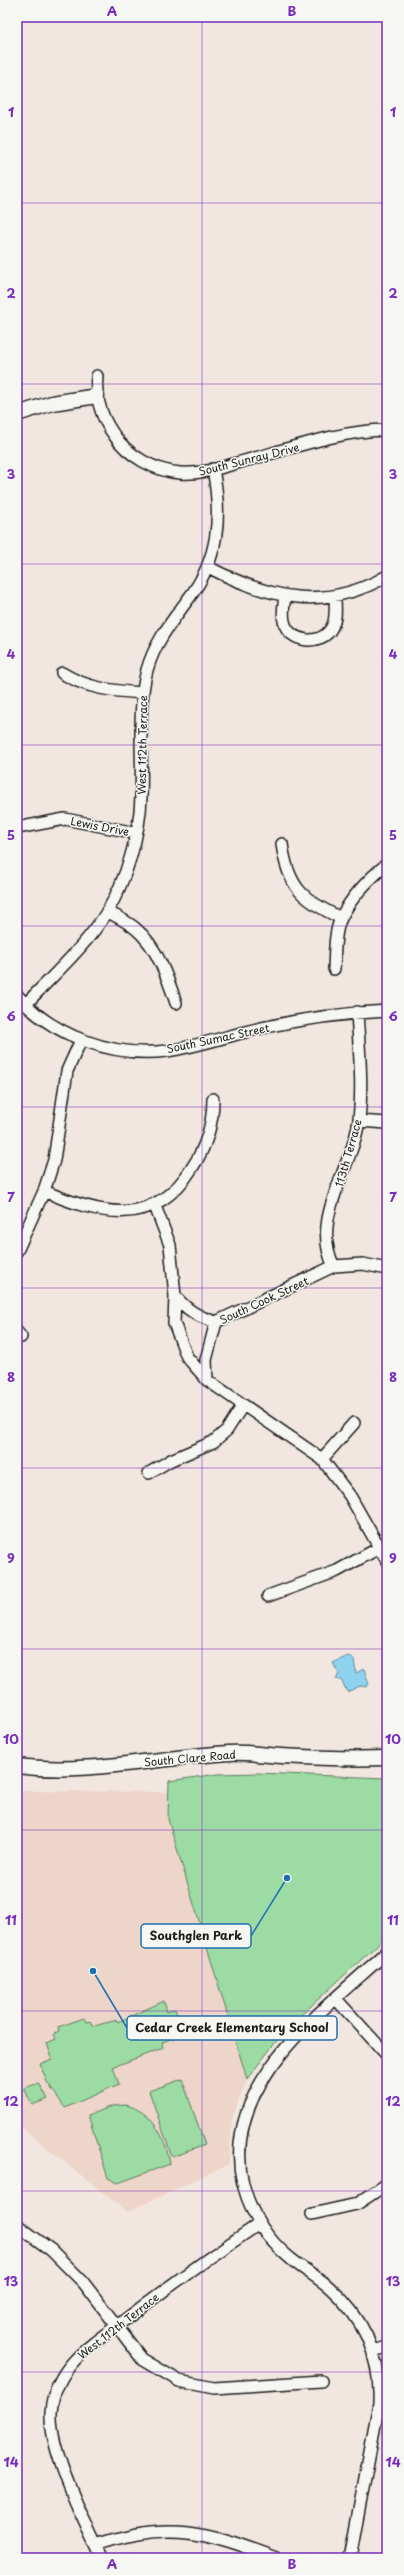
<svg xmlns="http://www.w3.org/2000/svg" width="404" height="2575" viewBox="0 0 404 2575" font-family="'Playpen Sans',sans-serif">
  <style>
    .built { fill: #edd5ca }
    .green { fill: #9cdba3; stroke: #5c7c60 }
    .water { fill: #8dd3ef; stroke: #608a9b }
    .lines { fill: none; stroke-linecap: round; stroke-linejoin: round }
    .minor-casing { stroke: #1c1c1c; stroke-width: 14 }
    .tertiary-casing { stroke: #1c1c1c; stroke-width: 17 }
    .minor { stroke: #f6f6f2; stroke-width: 11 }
    .tertiary { stroke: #f6f6f2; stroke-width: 14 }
    .grid { fill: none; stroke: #7b2cbf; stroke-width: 1; stroke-opacity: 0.55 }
    .labels { text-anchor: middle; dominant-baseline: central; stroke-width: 3; stroke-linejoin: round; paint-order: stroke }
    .street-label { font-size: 11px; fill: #1c1c1c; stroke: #f6f6f2 }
    .leader { fill: none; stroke: #1f6fb2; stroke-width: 1.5 }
    .callout-dot { fill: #1f6fb2; stroke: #f6f6f2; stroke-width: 1.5 }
    .callout { fill: #f6f6f2; stroke: #1f6fb2; stroke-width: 1.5 }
    .callout-label { font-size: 12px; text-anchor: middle; font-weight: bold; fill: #1c1c1c }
    .neatline { fill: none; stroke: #7b2cbf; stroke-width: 1.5 }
    .grid-label { font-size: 13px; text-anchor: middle; font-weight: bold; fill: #7b2cbf }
  </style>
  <rect width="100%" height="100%" fill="#f2e7e0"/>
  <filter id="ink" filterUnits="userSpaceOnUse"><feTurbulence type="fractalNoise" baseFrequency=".025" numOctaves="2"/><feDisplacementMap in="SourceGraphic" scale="8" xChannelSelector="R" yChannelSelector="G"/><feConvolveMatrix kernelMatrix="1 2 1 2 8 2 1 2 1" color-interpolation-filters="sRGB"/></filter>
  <g filter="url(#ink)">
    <!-- built -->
    <path class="built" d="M17,1791L169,1792L168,1819L247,2079L232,2119L229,2164L127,2212L17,2124Z"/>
    <!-- green -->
    <path class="green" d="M258,1773L387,1778V1936L286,2029L247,2079L168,1819L169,1781L217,1774Z
      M164,2001L167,2012L175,2009L179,2021L176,2023L180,2036L162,2042L163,2048L113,2067L119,2084L65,2108L47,2082L40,2064L52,2059L47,2043L56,2039L54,2034L59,2032L58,2027L84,2018L86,2022L91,2021L94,2026L117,2020L118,2022Z
      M182,2079L205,2145L172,2157L149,2091Z
      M39,2083L48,2099L32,2105L24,2088Z
      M126,2105C153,2112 166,2138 170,2164L118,2183L108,2178L88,2115L113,2106Z"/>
    <!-- water -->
    <path class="water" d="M348,1656L354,1659L356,1673L364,1669L369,1684L366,1687L360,1686L347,1692L342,1681L336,1679L339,1674L333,1663Z"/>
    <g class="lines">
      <!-- minor casing -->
      <g class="minor-casing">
        <path id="minor" d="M97,376C95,398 101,417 114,435C128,456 155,471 180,473C199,475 219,468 237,463C283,451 340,430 387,430
          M208,567C269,599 325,612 387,576
          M285,596C284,604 282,613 284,621C288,643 322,647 332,627C337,618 335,606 335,596
          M62,673C88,689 113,691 143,693
          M17,828L65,819L136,833
          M282,844C288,887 302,900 341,918
          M107,911C117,917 128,922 136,929C157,946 168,979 176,1003
          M334,969C335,953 334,933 341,918C351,897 370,878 387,864
          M17,995C52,1036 114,1058 167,1051C199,1046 230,1035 261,1028C302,1019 345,1013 387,1011
          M25,1005C53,975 85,947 107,912C126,880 140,834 141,797C143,757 137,708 147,670C155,642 172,621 189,598C219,559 222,516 213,469
          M359,1121L387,1123
          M44,1191C100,1215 154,1229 192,1168C206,1147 213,1124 213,1099
          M155,1206L170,1245L175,1296L174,1323L187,1357L207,1380L322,1459L350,1496L387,1561
          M17,1251L44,1191L54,1160L67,1071L81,1040
          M334,1266C309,1219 354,1166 359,1119C363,1084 359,1048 357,1012
          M175,1296C187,1310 198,1317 216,1322
          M17,1332L21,1337
          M207,1380L206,1360L216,1322L334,1266L363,1264L387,1269
          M322,1459L354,1423
          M149,1473L171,1460L213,1442L227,1430L243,1405
          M268,1596L337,1571L379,1548
          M336,1999L387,2055
          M312,2214L357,2204L387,2184
          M17,2225L51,2250L83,2282L142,2359L179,2381L214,2388L321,2381
          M373,2351L387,2347
          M96,2545C171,2519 206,2532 277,2558
          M102,2558C85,2522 49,2451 51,2413C52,2394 61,2375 74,2361C88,2345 109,2332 126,2319C169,2286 214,2254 259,2224
          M350,2558L379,2403C381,2357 365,2319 330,2288C318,2277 303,2269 291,2259C267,2240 251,2214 243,2184C219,2084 323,2011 387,1952"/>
      </g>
      <!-- tertiary casing -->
      <g class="tertiary-casing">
        <path id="tertiary" d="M17,414L52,403L97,396
          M17,1766C88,1775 158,1757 229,1753C246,1752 264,1755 281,1756C316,1758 351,1759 387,1758"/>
      </g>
      <!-- minor -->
      <use href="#minor" class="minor"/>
      <!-- tertiary -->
      <use href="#tertiary" class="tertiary"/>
    </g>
  </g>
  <!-- grid -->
  <path class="grid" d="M202,17V2558M17,203H387M17,384H387M17,564H387M17,745H387M17,926H387M17,1107H387M17,1288H387M17,1468H387M17,1649H387M17,1830H387M17,2011H387M17,2191H387M17,2372H387"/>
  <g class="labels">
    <!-- street labels -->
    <g class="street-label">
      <text transform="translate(249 459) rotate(-14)">South Sunray Drive</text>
      <text transform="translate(142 745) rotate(-89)">West 112th Terrace</text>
      <text transform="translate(100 826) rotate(11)">Lewis Drive</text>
      <text transform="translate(218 1038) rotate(-12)">South Sumac Street</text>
      <text transform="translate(348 1153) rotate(-74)">113th Terrace</text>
      <text transform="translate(264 1300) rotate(-25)">South Cook Street</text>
      <text transform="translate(190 1758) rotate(-5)">South Clare Road</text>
      <text transform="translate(118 2326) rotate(-38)">West 112th Terrace</text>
    </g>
  </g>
  <!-- callouts -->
  <path class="leader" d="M287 1878L251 1936M93 1971L127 2028"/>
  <g class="callout-dot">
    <circle cx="287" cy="1878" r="4"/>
    <circle cx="93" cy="1971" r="4"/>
  </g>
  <g class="callout">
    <rect x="141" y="1924" width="110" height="24" rx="4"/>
    <rect x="127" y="2016" width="210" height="24" rx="4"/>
  </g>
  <g class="callout-label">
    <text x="196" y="1940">Southglen Park</text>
    <text x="232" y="2032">Cedar Creek Elementary School</text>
  </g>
  <!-- margin -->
  <rect width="404" height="2575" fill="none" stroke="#f6f6f2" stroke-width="44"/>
  <rect x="22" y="22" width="360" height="2531" class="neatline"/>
  <g class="grid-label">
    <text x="112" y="16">A</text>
    <text x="292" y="16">B</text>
    <text x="11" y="117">1</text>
    <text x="393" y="117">1</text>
    <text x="11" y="298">2</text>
    <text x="393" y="298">2</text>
    <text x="11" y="479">3</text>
    <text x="393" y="479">3</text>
    <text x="11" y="659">4</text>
    <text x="393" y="659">4</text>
    <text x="11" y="840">5</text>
    <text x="393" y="840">5</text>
    <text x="11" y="1021">6</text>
    <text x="393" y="1021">6</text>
    <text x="11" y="1202">7</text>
    <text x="393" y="1202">7</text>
    <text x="11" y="1382">8</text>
    <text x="393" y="1382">8</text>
    <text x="11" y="1563">9</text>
    <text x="393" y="1563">9</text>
    <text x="11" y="1744">10</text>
    <text x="393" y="1744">10</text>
    <text x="11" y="1925">11</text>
    <text x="393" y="1925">11</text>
    <text x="11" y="2106">12</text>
    <text x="393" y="2106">12</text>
    <text x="11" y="2286">13</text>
    <text x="393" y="2286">13</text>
    <text x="11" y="2467">14</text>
    <text x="393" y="2467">14</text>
    <text x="112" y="2569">A</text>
    <text x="292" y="2569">B</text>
  </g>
</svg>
